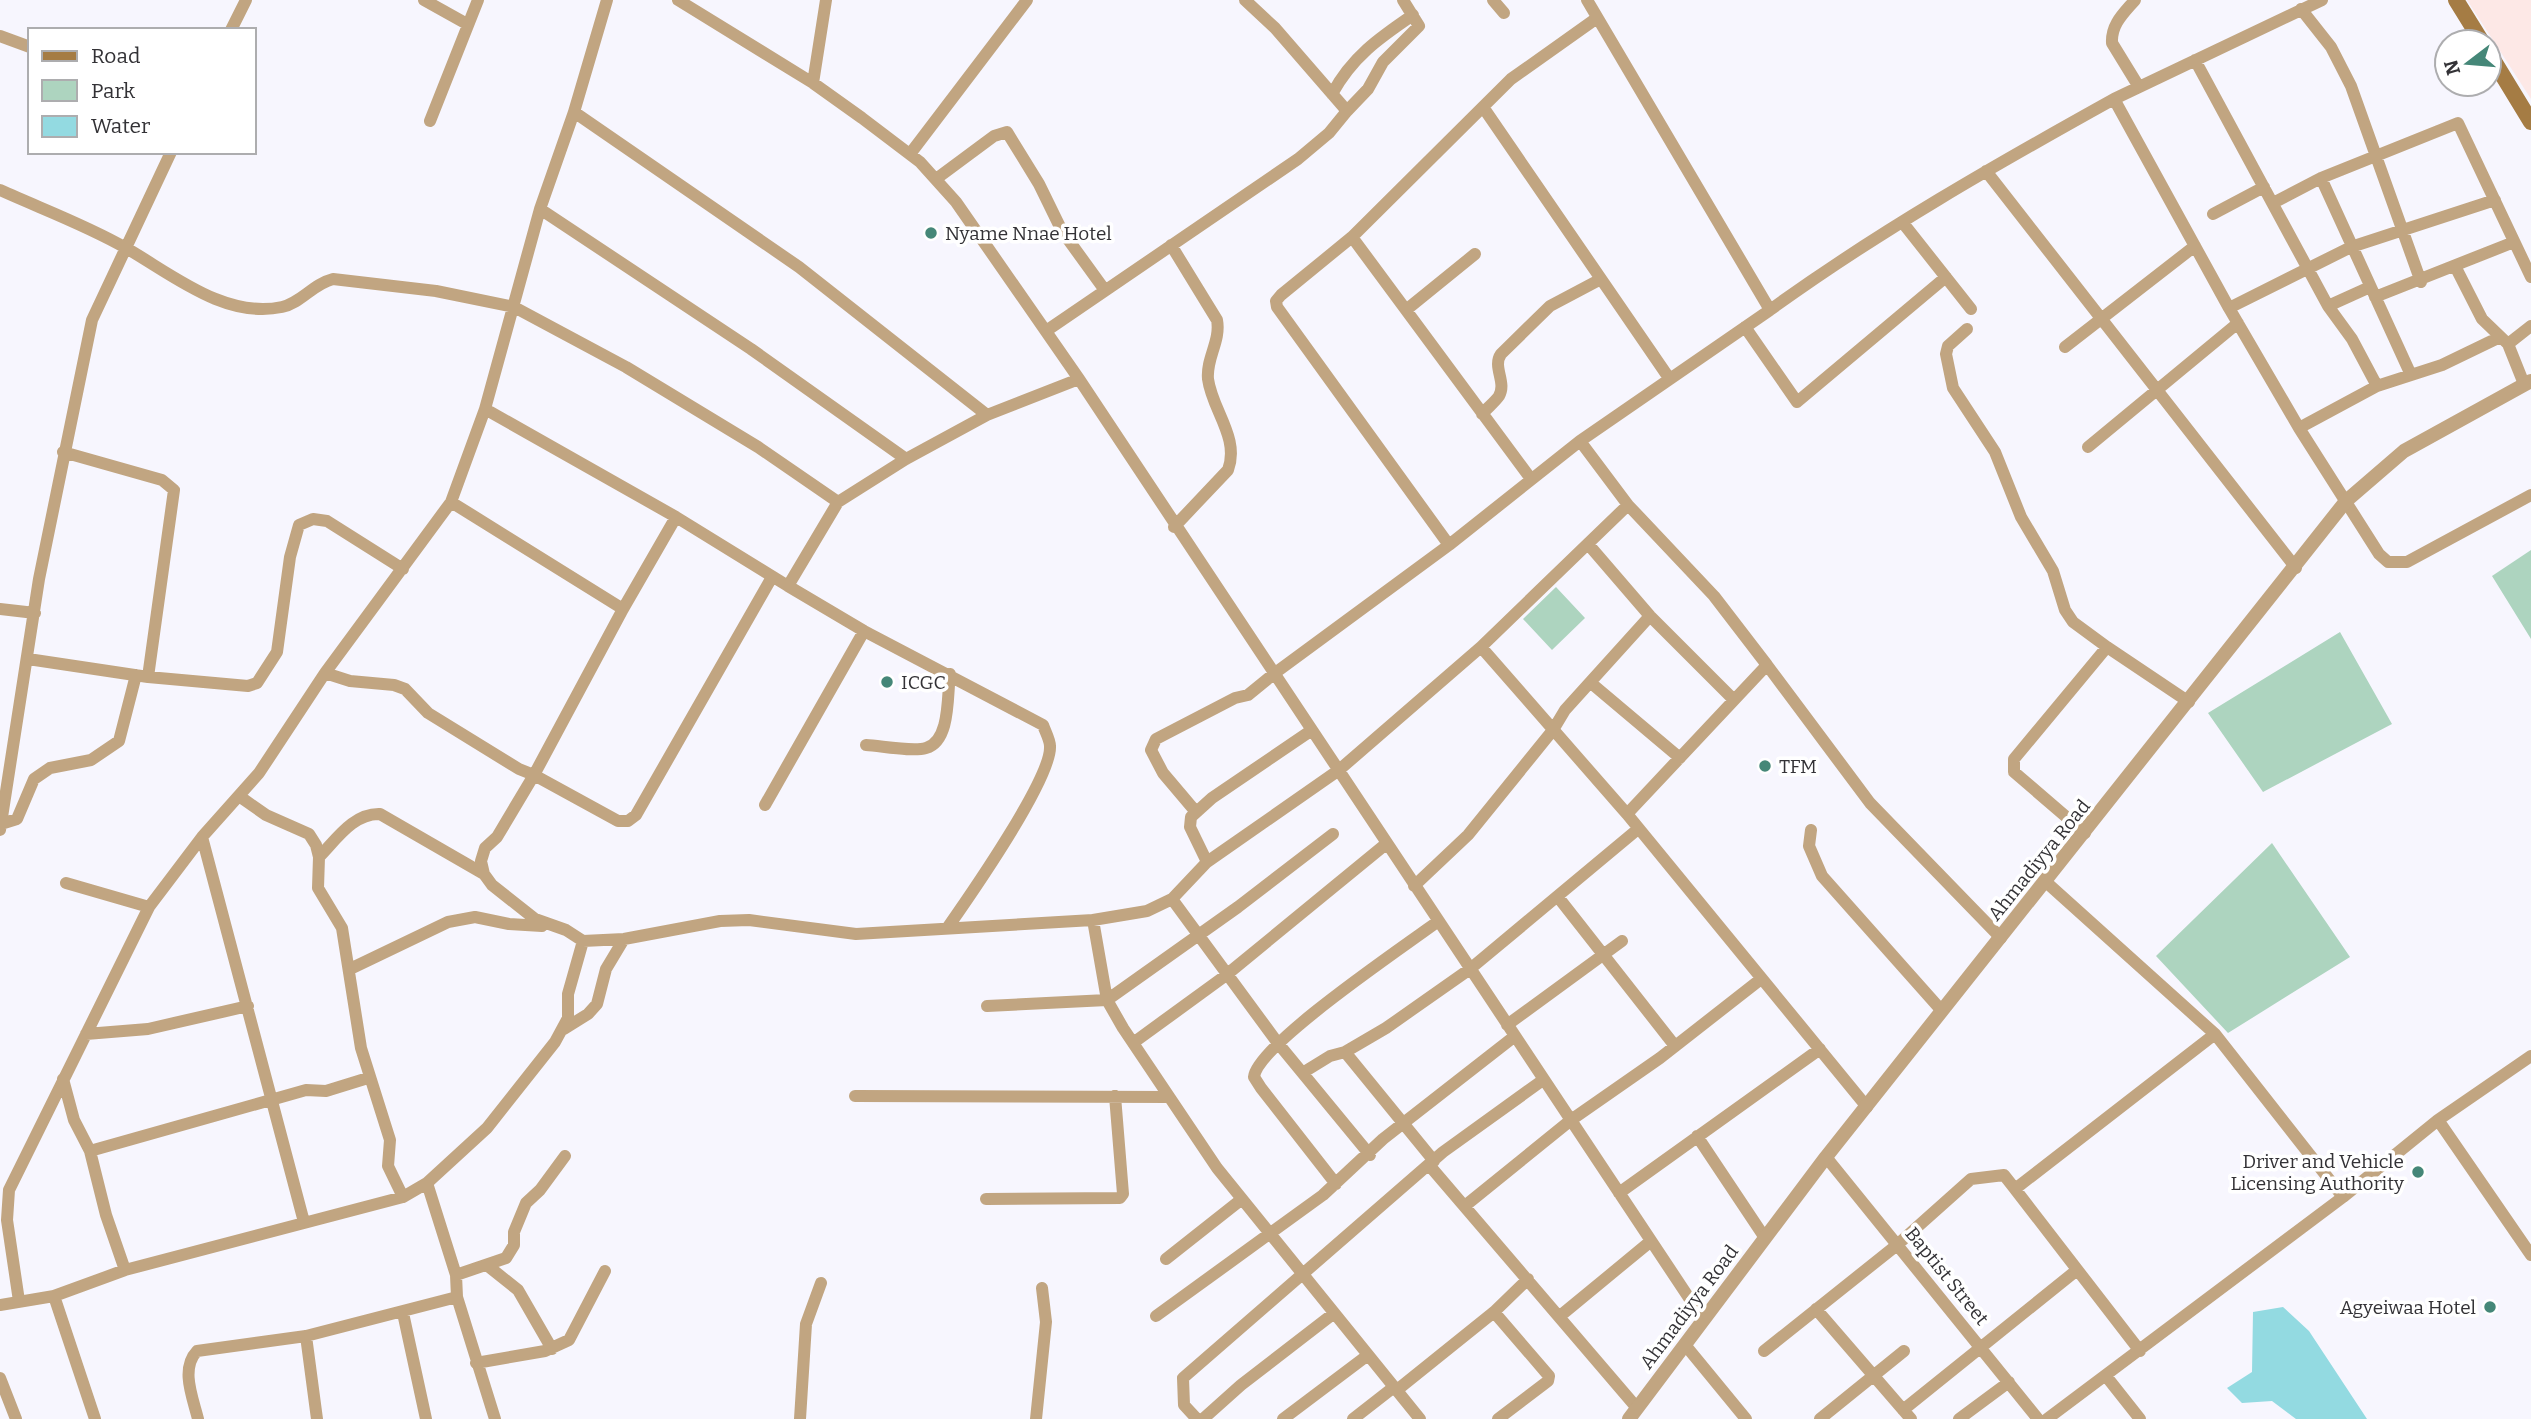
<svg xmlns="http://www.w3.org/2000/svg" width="2531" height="1419" viewBox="0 0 2531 1419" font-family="Bitter,serif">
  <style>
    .education { fill: #fde8e6 }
    .green { fill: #add4bf }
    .water { fill: #93dae1 }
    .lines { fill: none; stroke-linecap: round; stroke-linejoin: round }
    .minor { stroke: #c1a581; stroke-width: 12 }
    .tertiary { stroke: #c1a581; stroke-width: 14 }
    .secondary { stroke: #a57c44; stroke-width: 16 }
    .poi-dot { fill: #458778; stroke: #fff; stroke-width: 2.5 }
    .labels { text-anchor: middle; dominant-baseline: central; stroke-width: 7; stroke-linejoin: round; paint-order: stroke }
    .poi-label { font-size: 19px; fill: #333236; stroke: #fff; text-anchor: start }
    .street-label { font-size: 19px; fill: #333236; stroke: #fff }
  </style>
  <rect width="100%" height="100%" fill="#f7f6fe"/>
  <!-- education -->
  <path class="education" d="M2467,0H2531V99Z"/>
  <!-- green -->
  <path class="green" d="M2531,550V639L2492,576Z
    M1556,587L1585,618L1552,650L1523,619Z
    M2340,632L2392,724L2263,792L2208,713Z
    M2272,843L2350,957L2228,1033L2156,956Z"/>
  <!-- water -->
  <path class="water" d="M2283,1307L2309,1331L2367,1419H2296L2272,1401L2242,1403L2227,1388L2252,1372L2253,1312Z"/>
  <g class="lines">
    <!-- minor -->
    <path class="minor" d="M424,0L467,24
      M678,0L813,83L862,118L920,162L956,202L1079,379L1703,1319
      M1493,0L1504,13
      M2135,0C2124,13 2111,24 2112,43L2139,87
      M2301,9L2331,47L2351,86L2421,282
      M231,30L246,0
      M0,36L30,47
      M2195,60L2328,306L2352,339L2377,386
      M813,83L826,0
      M1332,94C1352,57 1379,38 1413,15
      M2114,99L2322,0
      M1483,107L1669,378
      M1347,111L1368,89L1383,62L1419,26L1403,0
      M574,112L799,267L987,415
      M430,121L478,0
      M910,154L1027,0
      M1986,171L2296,568
      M2321,178L2411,375
      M936,179L994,136L1007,132L1039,184L1062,231L1104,289
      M0,190C42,209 86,225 126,248C173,275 225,319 282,307C301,303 313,284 333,279L436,291L514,307L626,367L758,447L838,502L788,586L676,517L485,409L540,209L574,112L607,0
      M2273,203L2321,178L2458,123L2531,277
      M540,209L751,349L906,459
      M2213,214L2264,187
      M1903,223L1971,309
      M1352,237L1281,295L1276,301L1277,307L1449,545
      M1171,245L1217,320C1221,341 1206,358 1208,379C1212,410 1240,438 1228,470L1174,527
      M2455,266L2482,319L2508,344L2524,384
      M2375,297L2514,242
      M2328,306L2370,287
      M2229,308L2351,247L2495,200
      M1406,310L1475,254
      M1770,310C1879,231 1997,164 2114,99L2229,308L2299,428L2379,554L2388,562H2407L2531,495
      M1745,327L1797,402L1946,277
      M1967,329L1948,346L1946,354L1953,388L1995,452L2021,517L2053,571L2065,610L2073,622L2107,647L2189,702
      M1046,331L1298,159L1329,133L1347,111L1275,28L1245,0
      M2508,344L2531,326
      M2065,347L2195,246
      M1482,414C1487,408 1495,402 1499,396C1507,382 1492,367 1501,354L1550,306L1601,279
      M2299,428L2377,386L2442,365L2500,337
      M1580,441L1628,505L1714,596L1767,665L1627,814L1867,1107
      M2088,447L2238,323
      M63,452L162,480L174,490L148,677
      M1531,479L1352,237L1511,79L1597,18
      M451,502L623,609
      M838,502L906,459L987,415L1079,379
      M676,517L623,609L534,775L618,821H628L636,815L772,577
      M1588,544L1650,616L1734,700
      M788,586L864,631L1043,725C1045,731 1050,740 1050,746C1052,778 969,897 948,927
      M0,609L35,613
      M1481,647L1627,814
      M28,659L148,677L248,686L257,683L277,652L290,557L299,525L313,519L327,521L403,569
      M1767,665L1870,803L2001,938
      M325,673L350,681L394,685L405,689L428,713L519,769L534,775L497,837L485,848L481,861L484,874L492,885L535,919L566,930L583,941L624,939L720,921L749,920L856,934L1093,920L1147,911L1172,899L1277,1042L1370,1155
      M1591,683L1680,758
      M866,745C882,746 913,752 926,748C951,741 947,694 950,674
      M239,796L266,815L309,834L316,845L319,857L318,888L342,928L361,1048L390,1140L388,1166L403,1197
      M765,805L864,631
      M1196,812L1163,773L1151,750L1156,739L1235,698L1248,695L1275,673L1449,545L1580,441L1770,310L1587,0
      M1,824L17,819L34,779L50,768L91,760L119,741L136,675
      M0,830L39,579L92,320L171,152
      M1811,830L1809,846L1822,876L1942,1011
      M2085,833L2014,772V759L2107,647
      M202,837L259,773L325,673L451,502L485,409
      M319,857C336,840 353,813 380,814L484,874
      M1207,862L1190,827L1191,817L1212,798L1312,730
      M2046,882L2215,1034L2343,1197L2047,1419
      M66,883L149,907
      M1414,886L1468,835L1553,730L1565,710L1650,616
      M1558,897L1675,1046
      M1172,899L1207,862L1339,770L1481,647L1628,505
      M1093,920L1107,1000L1123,1028L1217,1168L1420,1419
      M350,969L448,922L475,917L509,924L542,926
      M987,1006L1107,1000L1238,907L1333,834
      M1507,1025L1622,941
      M564,1029L588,1014L597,1004L606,969L624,939
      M86,1034L148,1029L248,1006
      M1133,1043L1225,976L1386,844
      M1345,1052L1386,1028L1470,969L1638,829
      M1304,1072L1330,1056L1345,1052L1434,1161
      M63,1079L74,1120L90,1151
      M855,1096L1169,1097
      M2438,1120L2531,1255
      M1697,1136L1765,1238
      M1826,1157L2038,1419
      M1429,1165L1637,1408
      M427,1183L487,1128L555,1042L568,1018V994L583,941
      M1336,1184L1261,1088L1254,1077C1257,1045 1405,946 1437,922
      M1619,1193L1820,1049
      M2343,1197L2438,1120L2531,1056
      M986,1199L1120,1198L1123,1194L1115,1096
      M1466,1205L1571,1120L1660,1058L1761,979
      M1166,1259L1242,1199
      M488,1266L518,1290L552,1349
      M125,1270L106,1215L90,1151L306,1090L326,1091L368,1078
      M456,1275L506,1258L514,1245V1232L526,1203L540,1190L565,1156
      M54,1296L95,1419
      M457,1297L495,1419
      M19,1301L7,1220L9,1190L149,907L202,837L304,1222
      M0,1305L54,1296L125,1270L403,1197L427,1183L456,1275L457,1297L306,1336L197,1351C180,1369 193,1398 198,1419
      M1816,1309L1911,1419
      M1494,1312L1549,1376L1548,1381L1498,1419
      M403,1313L426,1419
      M1156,1316L1323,1195L1383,1139L1515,1036
      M1560,1316L1651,1241
      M306,1336L317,1419
      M1686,1346L1746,1419
      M1764,1351L1897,1245L1971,1179L2004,1175L2015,1189
      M2140,1351L2015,1189L2215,1034
      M476,1363L545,1351L569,1340L605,1271
      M2106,1376L2140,1419
      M0,1378L16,1419
      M1397,1390L1494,1312L1528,1279
      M1903,1410L2077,1270
      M800,1419L806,1324L821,1283
      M1036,1419L1046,1322L1042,1288
      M1197,1419L1184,1405L1183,1378L1443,1152L1543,1080
      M1203,1419L1241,1385L1333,1314
      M1283,1419L1368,1355
      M1353,1419L1394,1387
      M1820,1419L1904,1351
      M1959,1419L2009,1382"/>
    <!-- tertiary -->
    <path class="tertiary" d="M1629,1419L1826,1157L2346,501L2404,451L2531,381"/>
    <!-- secondary -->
    <path class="secondary" d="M2456,0L2482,42
      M2489,53L2531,122"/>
  </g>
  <!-- markers -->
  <g class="poi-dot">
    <circle cx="931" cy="233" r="7"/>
    <circle cx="887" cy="682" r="7"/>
    <circle cx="1765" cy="766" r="7"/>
    <circle cx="2418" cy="1172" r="7"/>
    <circle cx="2490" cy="1307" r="7"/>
  </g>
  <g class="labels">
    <!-- poi labels -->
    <g class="poi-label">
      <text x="945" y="233">Nyame Nnae Hotel</text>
      <text x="901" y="682">ICGC</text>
      <text x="1779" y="766">TFM</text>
      <text x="2404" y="1161" text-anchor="end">Driver and Vehicle<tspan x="2404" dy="22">Licensing Authority</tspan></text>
      <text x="2476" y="1307" text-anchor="end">Agyeiwaa Hotel</text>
    </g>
    <!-- street labels -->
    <g class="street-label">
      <text transform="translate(2039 860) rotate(-51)">Ahmadiyya Road</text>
      <text transform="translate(1947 1276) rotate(51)">Baptist Street</text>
      <text transform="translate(1689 1307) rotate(-53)">Ahmadiyya Road</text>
    </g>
  </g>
  <!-- legend -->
  <rect x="28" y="28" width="228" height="126" fill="#ffffff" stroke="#adadaf" stroke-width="2"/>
  <rect x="42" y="51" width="35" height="10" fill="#a57c44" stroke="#adadaf" stroke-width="2"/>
  <text x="91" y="63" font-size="21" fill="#333236">Road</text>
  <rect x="42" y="80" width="35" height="21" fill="#add4bf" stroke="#adadaf" stroke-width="2"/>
  <text x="91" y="98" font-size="21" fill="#333236">Park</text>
  <rect x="42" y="116" width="35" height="21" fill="#93dae1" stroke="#adadaf" stroke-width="2"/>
  <text x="91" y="133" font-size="21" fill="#333236">Water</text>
  <!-- north arrow -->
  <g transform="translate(2468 63) rotate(254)"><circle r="33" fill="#ffffff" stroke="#adadaf" stroke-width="2"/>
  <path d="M0-5L12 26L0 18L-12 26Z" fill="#458778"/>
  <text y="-10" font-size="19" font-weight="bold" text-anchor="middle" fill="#333236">N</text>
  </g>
</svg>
